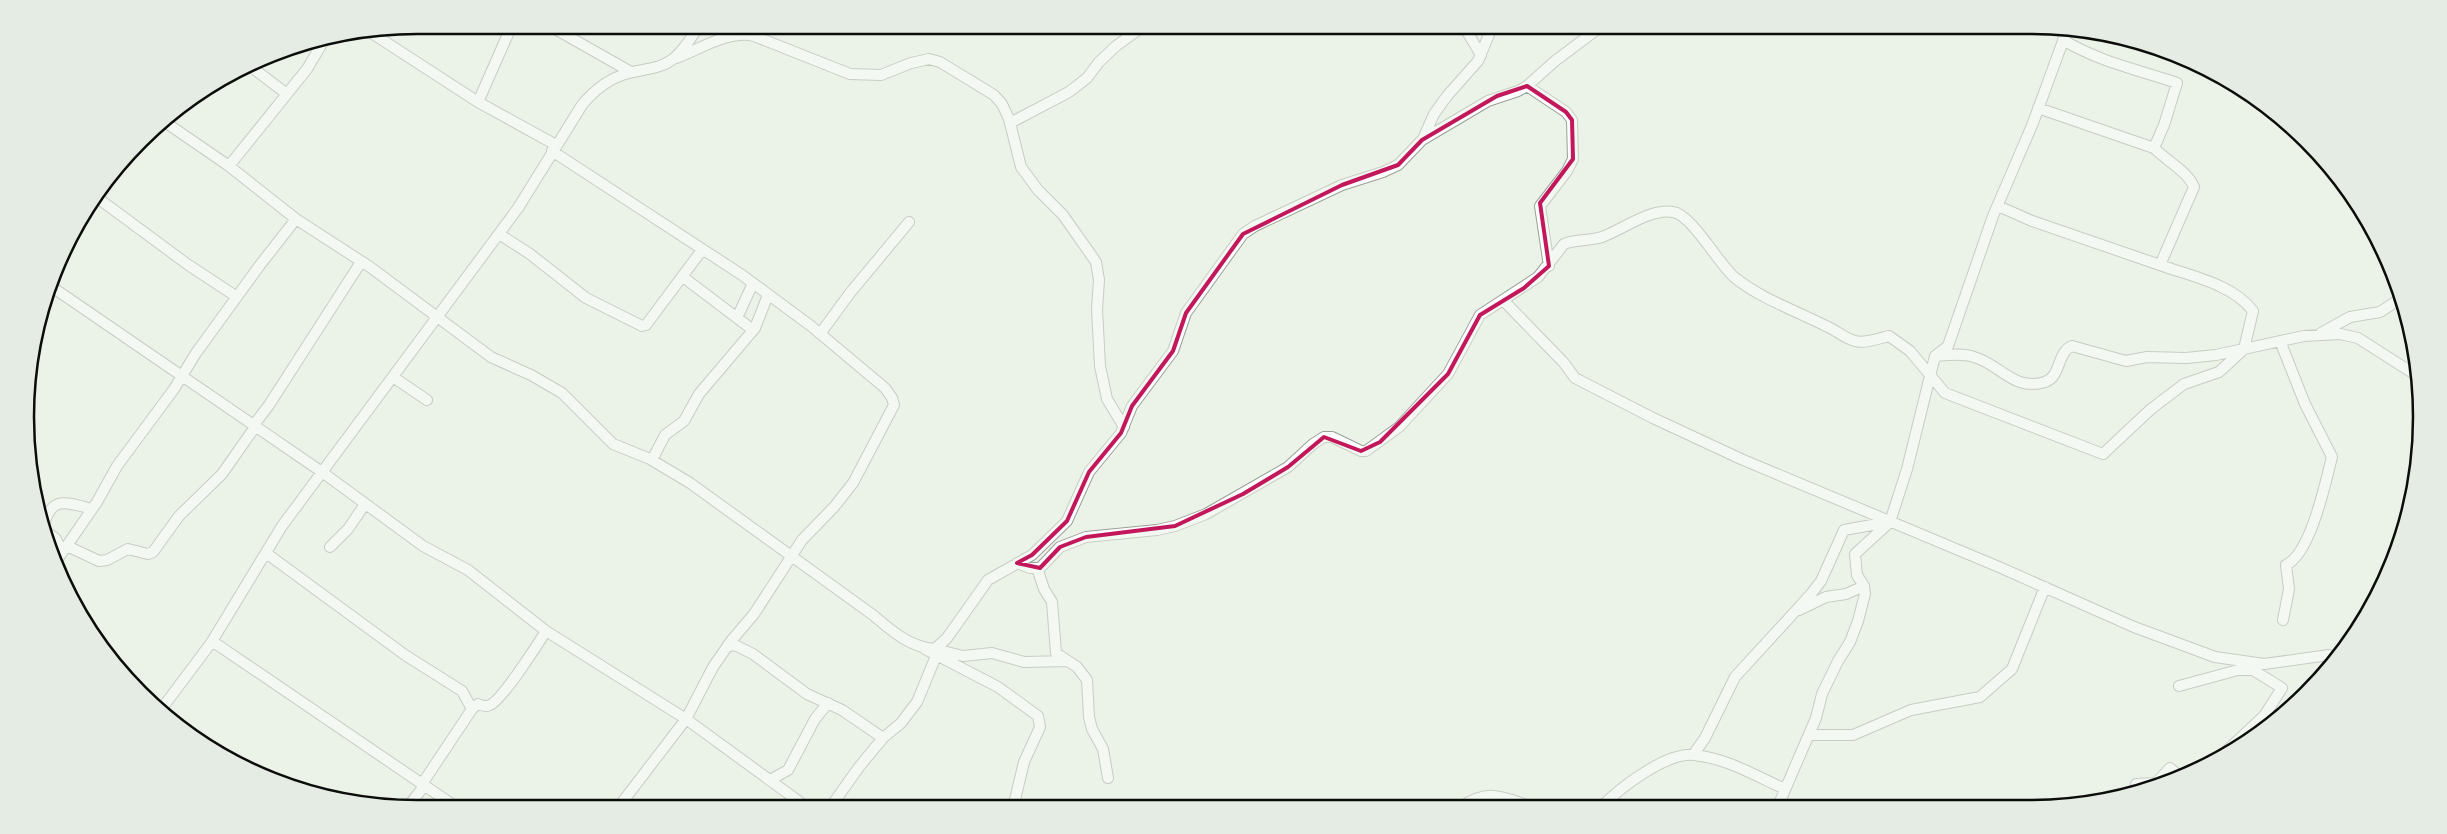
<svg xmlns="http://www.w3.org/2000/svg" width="2447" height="834" viewBox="0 0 2447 834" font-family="Raleway,sans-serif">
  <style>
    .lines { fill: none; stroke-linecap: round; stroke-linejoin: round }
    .minor-casing { stroke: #9aa097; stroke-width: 12 }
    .minor { stroke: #fff; stroke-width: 10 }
    .marked { fill: none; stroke: #c2185b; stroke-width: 4; stroke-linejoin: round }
    .rim { fill: none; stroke: #0b0d0b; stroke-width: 2.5 }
  </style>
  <rect width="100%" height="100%" fill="#ebf2e8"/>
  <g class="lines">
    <!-- minor casing -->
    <g class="minor-casing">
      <path id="minor" d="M548,25L631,72
        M1463,25L1481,55
        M367,30L478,102L556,145
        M676,58C701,49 727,30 754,36L850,74L881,75L911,63L929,59L940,62L994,95L1002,104L1009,119L1021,167L1038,190L1063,215L1096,262L1099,280L1097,309L1100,366L1107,399L1124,427
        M250,66L287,94
        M1527,86L1566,112L1572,120L1573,159L1567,171L1540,206L1549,266
        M478,102L512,25
        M2038,108L2154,148
        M162,120L229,166L296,219L370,267L491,357L531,375L562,393L613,444L650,459L690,483L873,615C892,631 909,647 935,649L947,638L988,580L1032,555L1067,521L1089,472L1121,433L1132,406L1173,351L1186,313L1243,234L1255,226L1342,185L1383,172L1398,165L1422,140L1488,101L1518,91L1527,86L1555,61L1603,25
        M1010,123L1069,92L1087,78L1099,62L1116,46L1145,25
        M1423,139L1434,114L1447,96L1478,61L1493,25
        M552,151L742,275L811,326L885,388L892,398L894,405L853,483L834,507L802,540L754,614L731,641L713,667L686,719L617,809
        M229,166L307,69L326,37
        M95,196L187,264L237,297
        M1998,206L2032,221L2160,265
        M499,234L530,254L586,298L642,326L646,325L702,250
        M683,277L753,330
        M52,287L322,472L423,546L468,570L546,631L686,719L808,808
        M1503,300L1564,363L1575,378L1653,418L1741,459L1999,567L2134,627L2215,657L2264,664L2329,655L2333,657
        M737,318L753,283
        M2321,333L2350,317L2380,312L2403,297
        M820,334L850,293L909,222
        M2280,341L2305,404L2332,457C2325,484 2311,553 2286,565L2289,589L2283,620
        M1936,356C1948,355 1962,353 1974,357C2000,364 2014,392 2045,382C2061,377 2057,352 2072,346L2126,361L2147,357L2186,358L2216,355L2304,336L2340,334L2358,338L2419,377
        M393,377L427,400
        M253,426L269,405L361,262
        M652,460L665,435L684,421L699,394L755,328L768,295
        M31,472L33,471
        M43,528C51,495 65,502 92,509
        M43,529L56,539L62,553
        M67,546L99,561L107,560L128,549L148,554L153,552L179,516L222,474L255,427
        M330,547L348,529L365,504
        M266,553L405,655L462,691L472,709
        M57,560L97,502L117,466L174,389L196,353L260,265L296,219
        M1017,563L1030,568H1040L1060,547L1086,537L1157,530L1175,526L1206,514L1288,467L1313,444L1324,437H1332L1361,451H1366L1399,427L1448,374L1480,315L1538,277L1564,244C1576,239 1590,241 1602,237C1622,230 1650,208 1673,212C1691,214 1718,263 1734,277C1761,299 1797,311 1828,327C1837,331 1846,339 1855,341C1864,344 1880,338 1889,336L1910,351L1945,393L2103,454L2151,409L2184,384L2219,372L2244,349L2253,311C2233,284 2190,276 2160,265L2194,187C2188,172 2167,161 2154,148L2164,125L2177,83C2138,70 2098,61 2063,40
        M1037,568L1044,589L1052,602L1056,653L1077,667L1087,680L1089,717L1092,729L1103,749L1108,778
        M1799,610L1826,597L1846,594L1864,586
        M212,641L459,809
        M728,645L737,646L753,654L807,694L842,710L883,738
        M925,649L998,687L1038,716L1040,727L1024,762L1013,808
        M935,649L963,656L992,653L1024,662L1067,661
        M2179,686L2238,670H2253L2282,688L2264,716L2219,758
        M160,711L211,643L282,526L518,208L582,105C595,89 609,78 629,73C644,69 660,69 673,59C684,50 692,37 699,25
        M1809,735H1853L1911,710L1980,697L2012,669L2045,587
        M1693,755L1705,738L1735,677L1811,594L1821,581L1844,530L1889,522
        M770,780L788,770L815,719L828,703
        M2156,783L2170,768L2179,776
        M422,784L472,709L478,704C482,706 486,707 490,705C502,700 538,644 546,631
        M2136,784L2155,783
        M1778,806L1816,718L1822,694L1838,661L1850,642L1858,621L1865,594L1864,586L1857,575L1855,554L1890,522L1907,469L1935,356L1948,346L1993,216L2033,123L2067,30
        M1461,807C1490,787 1503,798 1533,807
        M1601,807C1620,788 1666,752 1694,755C1726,758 1756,776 1785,789
        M407,808L424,786
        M830,808L859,767L883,738L901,723L917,702L936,656"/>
    </g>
    <!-- minor -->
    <use href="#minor" class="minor"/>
  </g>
  <!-- marked area -->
  <path d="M0 0H2447V834H0ZM1527,86L1566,112L1572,120L1573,159L1540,203L1549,266L1524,288L1480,315L1448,374L1380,442L1361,451L1324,437L1288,467L1243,494L1175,526L1086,537L1060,547L1040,568L1017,563L1032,555L1067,521L1089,472L1121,433L1132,406L1173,351L1186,313L1243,234L1342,185L1398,165L1422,140L1497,96Z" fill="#ebf2e8" fill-opacity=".55" fill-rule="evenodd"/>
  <path class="marked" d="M1527,86L1566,112L1572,120L1573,159L1540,203L1549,266L1524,288L1480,315L1448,374L1380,442L1361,451L1324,437L1288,467L1243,494L1175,526L1086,537L1060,547L1040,568L1017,563L1032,555L1067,521L1089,472L1121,433L1132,406L1173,351L1186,313L1243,234L1342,185L1398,165L1422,140L1497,96Z"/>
  <!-- crop -->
  <path d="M0 0H2447V834H0ZM417 34H2030A383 383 0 0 1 2413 417V417A383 383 0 0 1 2030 800H417A383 383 0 0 1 34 417V417A383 383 0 0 1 417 34Z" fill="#e5ece3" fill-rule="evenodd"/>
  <path class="rim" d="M417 34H2030A383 383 0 0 1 2413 417V417A383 383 0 0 1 2030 800H417A383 383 0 0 1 34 417V417A383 383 0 0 1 417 34Z"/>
</svg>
